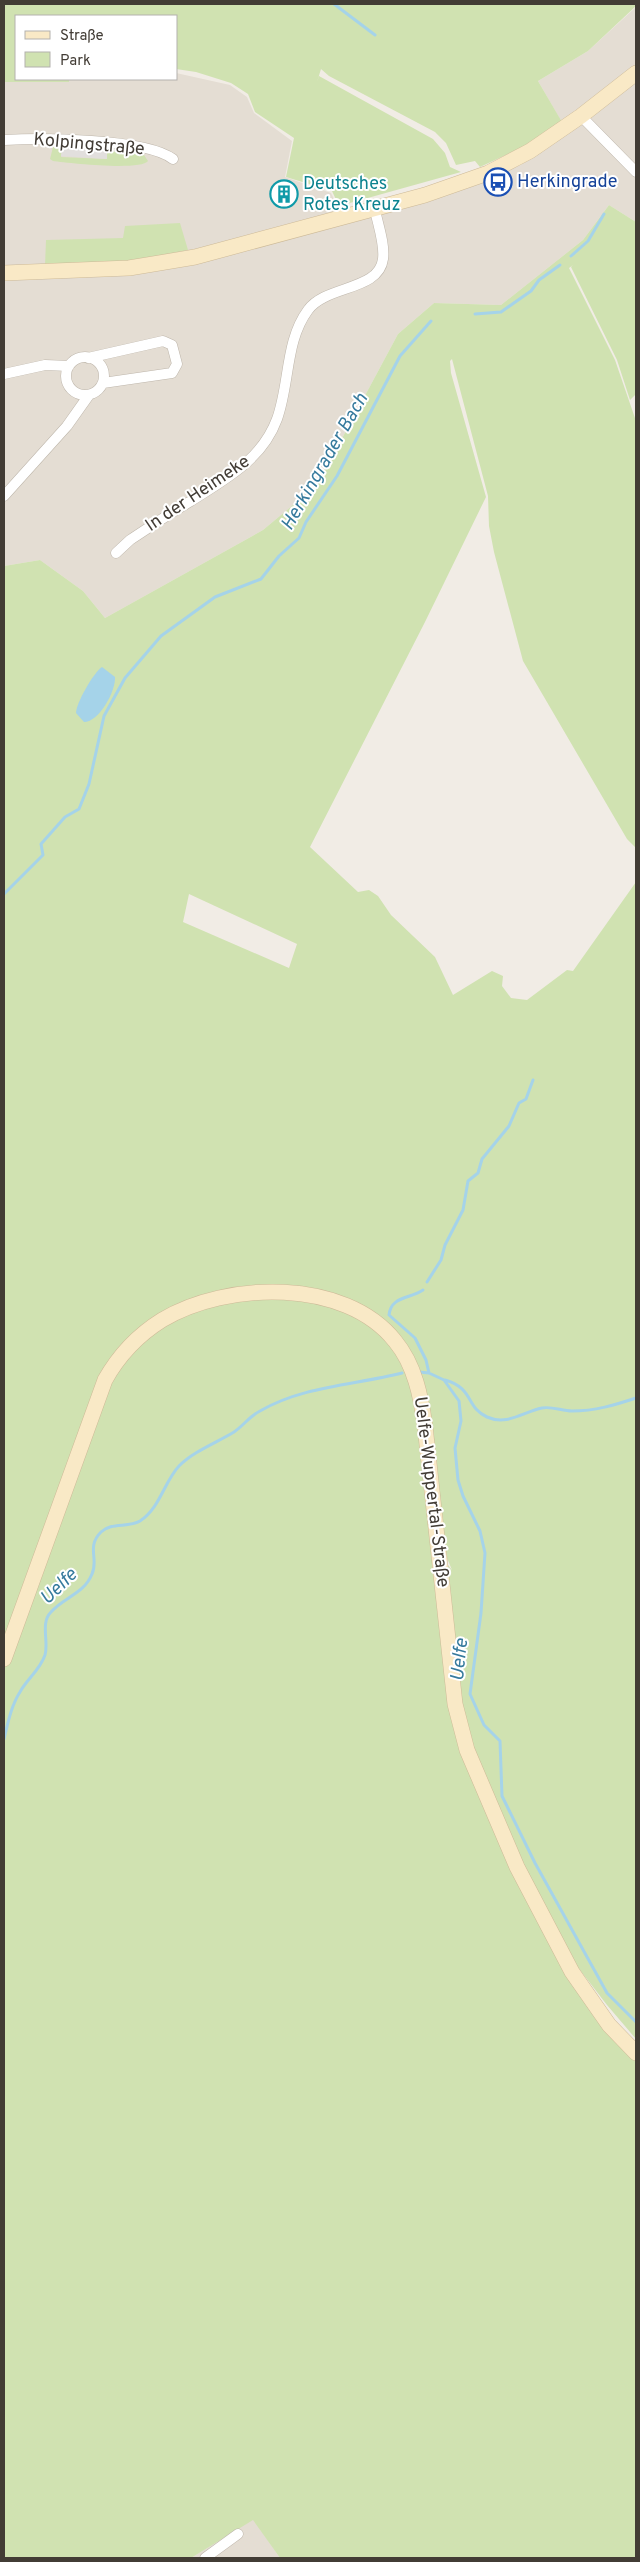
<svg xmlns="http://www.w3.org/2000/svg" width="640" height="2562" viewBox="0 0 640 2562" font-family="Overpass,sans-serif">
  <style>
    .residential { fill: #e4ddd3 }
    .green { fill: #d0e2b1; fill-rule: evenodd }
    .parking { fill: #e2dfdd }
    .water { fill: #a5d3e9 }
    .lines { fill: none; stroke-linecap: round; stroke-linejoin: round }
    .stream { stroke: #a5d3e9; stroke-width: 3 }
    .minor-casing { stroke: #beb6ab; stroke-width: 11 }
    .secondary-casing { stroke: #cdba98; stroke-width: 16 }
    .minor { stroke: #fff; stroke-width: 10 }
    .secondary { stroke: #f9e9c6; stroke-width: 15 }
    .labels { text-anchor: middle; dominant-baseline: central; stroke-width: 4; stroke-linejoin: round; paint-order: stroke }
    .street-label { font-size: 18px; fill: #423c35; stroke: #fff }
    .transit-label { font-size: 18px; fill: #164399; stroke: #fff; text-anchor: start }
    .culture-label { font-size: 18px; fill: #0d838f; stroke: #fff; text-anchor: start }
    .water-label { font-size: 19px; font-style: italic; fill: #367a9d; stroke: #fff }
  </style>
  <rect width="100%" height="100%" fill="#f1ece5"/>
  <!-- residential -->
  <path class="residential" d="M636,7V222L609,205L583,240L501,305L434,303L398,334L317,485L263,530L105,618L83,591L40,560L4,566V82H68L69,79H176V73L230,85L247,97L254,113L292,141L285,177L331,193L346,223L445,196L521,165L567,131L538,81L588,51Z
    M253,2519L280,2558H191Z"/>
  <!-- green -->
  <path class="green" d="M4,4H636V6L588,51L538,81L562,122L527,145L480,167L475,161L456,165L446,143L435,132L329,76L321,69L317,82L319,76L433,139L445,153L450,167L461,172L339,206L332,191L286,177L294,138L255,112L248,94L231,83L196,72L176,69V16H16V79H69V82H4Z
    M53,147L62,148L61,157L106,159L107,151L144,155L148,161C141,171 67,163 53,161L50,159Z
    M609,205L636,222V394L630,400L617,360L571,267L573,265L569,268L615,360L636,421V848L627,839L523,661L494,552L489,526L488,496L452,359L450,361L451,373L486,497L425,622L310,847L358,892L369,890L378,896L391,915L435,957L453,995L492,971L503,976L502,986L511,998L527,1000L567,970L573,971L636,882V2039L607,2005L556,1939L518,1867L474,1760L456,1697L443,1565H448L452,1570L442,1546L426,1433L455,1704L467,1750L517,1867L572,1972L609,2025L636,2053V2558H280L253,2520L191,2558H4V1659L105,1380C140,1320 202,1296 269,1294C294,1293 321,1294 345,1304C367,1313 381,1330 398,1344C375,1307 321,1282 278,1286C233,1289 186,1296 148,1324C93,1364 72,1455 51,1517C35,1562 20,1607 4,1653V566L40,560L83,591L105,618L263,530L317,485L398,334L434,303L501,305L583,240ZM189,894L297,944L289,968L183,922Z
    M180,223L188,250L134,261L45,266L46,240L123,238L125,226Z"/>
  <!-- parking -->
  <path class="parking" d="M62,148L107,151V159L61,156Z"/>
  <!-- water -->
  <path class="water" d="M102,667L115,677C116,691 99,722 84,722L76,713C76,703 94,672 102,667Z"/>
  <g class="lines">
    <!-- stream -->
    <path class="stream" d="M334,4L375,35
      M571,256L588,241L604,214
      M475,314L501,312L531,291L539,280L560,265
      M4,894L43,855L41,844L65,817L79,809L89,784L104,716L125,678L161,636L215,597L261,579L279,556L299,538L306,522L337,476L400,356L431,321
      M427,1282L441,1260L445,1245L463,1210L468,1181L478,1173L482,1159L509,1126L519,1103L526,1099L533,1080
      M423,1290C410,1299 391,1296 389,1315L415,1338L426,1360L429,1373
      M419,1372L429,1373L444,1380L459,1401L461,1421L455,1448L458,1480L463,1496L480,1531L485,1553L481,1613L470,1694L484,1725L500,1741L502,1796L535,1863L607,1993L636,2022
      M445,1380C474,1388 466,1408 487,1417C507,1426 523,1412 542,1408C552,1406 562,1411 572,1411C595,1411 615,1405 636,1398
      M4,1739C8,1723 11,1706 20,1692C27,1679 40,1670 45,1655C49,1642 40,1623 51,1612C64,1597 84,1594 92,1574C99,1559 86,1547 101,1532C111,1522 128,1528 140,1521C160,1508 164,1482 179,1466C194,1451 216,1443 234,1432C243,1426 250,1416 260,1411C303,1386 355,1385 402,1373"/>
    <!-- minor casing -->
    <g class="minor-casing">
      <path id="minor" d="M581,116L636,172
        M4,140C40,138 145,138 173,159
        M66 376a19 19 0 1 1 38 0a19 19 0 1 1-38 0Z
        M88,358L163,341L172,345L177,364L172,373L103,383
        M4,374L45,365L69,366
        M4,496L67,426L89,395
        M116,553L130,540C150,527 170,513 191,501C225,479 262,460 277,419C290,383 285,341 308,310C326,285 379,291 383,259C385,244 378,225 375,210
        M205,2558L238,2534"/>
    </g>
    <!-- secondary casing -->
    <g class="secondary-casing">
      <path id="secondary" d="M4,273L129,268L195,257L425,195L488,173L530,151L581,116L636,73
        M4,1659L105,1380C119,1355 138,1335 162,1320C227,1281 345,1278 395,1341C415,1365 421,1397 425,1426L455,1704L467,1750L517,1867L572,1972L609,2025L636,2053"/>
    </g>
    <!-- minor -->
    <use href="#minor" class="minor"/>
    <!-- secondary -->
    <use href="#secondary" class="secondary"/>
  </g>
  <!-- icons -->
  <defs>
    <g id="bus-ring" transform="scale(1.4375)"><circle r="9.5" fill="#fff" stroke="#1a4fb4" stroke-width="1.5"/><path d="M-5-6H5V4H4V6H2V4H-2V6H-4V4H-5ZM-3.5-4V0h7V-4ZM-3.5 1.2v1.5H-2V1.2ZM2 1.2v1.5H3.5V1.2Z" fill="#1a4fb4"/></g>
    <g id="building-ring" transform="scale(1.4375)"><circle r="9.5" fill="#fff" stroke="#0f9aa8" stroke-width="1.5"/><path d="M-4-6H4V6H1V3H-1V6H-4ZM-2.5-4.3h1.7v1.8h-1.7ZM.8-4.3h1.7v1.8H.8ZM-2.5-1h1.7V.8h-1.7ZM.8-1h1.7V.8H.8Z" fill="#0f9aa8"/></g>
  </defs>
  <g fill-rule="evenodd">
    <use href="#bus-ring" x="498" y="182"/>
    <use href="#building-ring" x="284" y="194"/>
  </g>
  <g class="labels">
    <!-- street labels -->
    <g class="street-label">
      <text transform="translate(89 145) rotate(5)">Kolpingstraße</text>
      <text transform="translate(198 494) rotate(-34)">In der Heimeke</text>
      <text transform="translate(431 1492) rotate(83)">Uelfe-Wuppertal-Straße</text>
    </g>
    <!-- transit labels -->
    <g class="transit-label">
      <text x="517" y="182">Herkingrade</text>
    </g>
    <!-- culture labels -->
    <g class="culture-label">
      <text x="303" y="184">Deutsches<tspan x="303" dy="21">Rotes Kreuz</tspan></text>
    </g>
    <!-- water labels -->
    <g class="water-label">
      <text transform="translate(325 462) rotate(-60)">Herkingrader Bach</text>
      <text transform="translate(59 1587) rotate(-44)">Uelfe</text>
      <text transform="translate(460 1660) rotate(-84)">Uelfe</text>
    </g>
  </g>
  <!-- border -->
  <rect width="640" height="2562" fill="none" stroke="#423c35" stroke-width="10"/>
  <!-- legend -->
  <rect x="15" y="15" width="162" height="65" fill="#ffffff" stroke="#b3b1ae"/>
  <rect x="25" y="31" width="25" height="8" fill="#f9e9c6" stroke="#b3b1ae"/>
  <text x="60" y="40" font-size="15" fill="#423c35">Straße</text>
  <rect x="25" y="52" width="25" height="15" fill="#d0e2b1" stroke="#b3b1ae"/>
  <text x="60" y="65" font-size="15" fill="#423c35">Park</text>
</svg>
